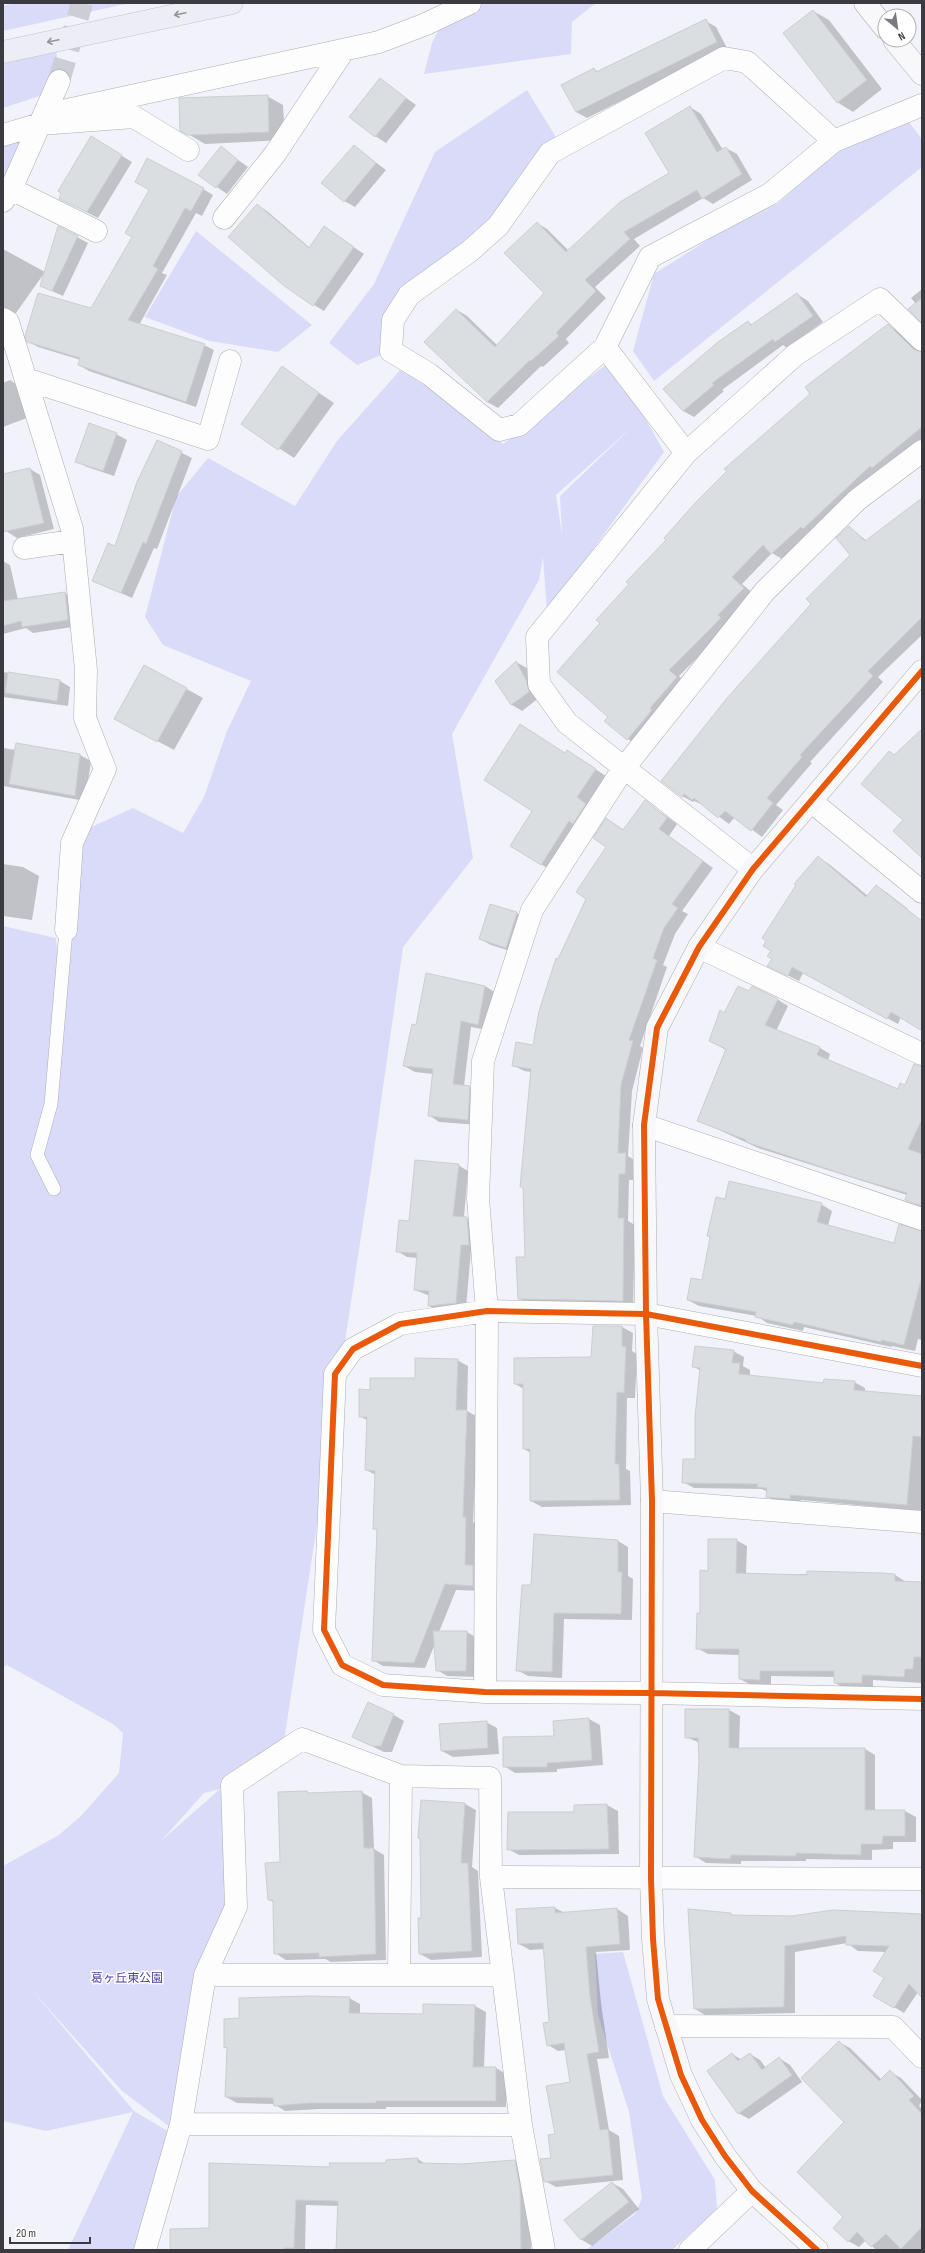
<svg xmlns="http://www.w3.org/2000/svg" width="925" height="2253" viewBox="0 0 925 2253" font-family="'Sofia Sans Condensed','Noto Sans JP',sans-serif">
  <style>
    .green { fill: #dadbf8; fill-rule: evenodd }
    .shadow { fill: #0003 }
    .building { fill: #dbdee0; stroke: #ccced1 }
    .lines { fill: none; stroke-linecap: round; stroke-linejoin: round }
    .street-tunnel { stroke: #cdcdd5; stroke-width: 22; stroke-dasharray: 22 11; stroke-linecap: butt }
    .lane-casing { stroke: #acacb2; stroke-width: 14 }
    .street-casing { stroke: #acacb2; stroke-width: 23 }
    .secondary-casing { stroke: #acacb2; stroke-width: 23 }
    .highway-casing { stroke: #c3c3cd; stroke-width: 23 }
    .lane { stroke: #fdfdfe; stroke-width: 13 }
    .street { stroke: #fdfdfe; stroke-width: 22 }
    .secondary { stroke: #f8f8fb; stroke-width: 22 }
    .highway { stroke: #edeef5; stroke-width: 22 }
    .cycleway-casing { stroke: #fff; stroke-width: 8 }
    .cycleway { stroke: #e8590c; stroke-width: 6 }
    .oneway { stroke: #94949a }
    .labels { text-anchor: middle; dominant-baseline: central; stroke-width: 3; stroke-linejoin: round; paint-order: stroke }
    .park-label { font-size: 12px; fill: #4d42a3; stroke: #fff }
  </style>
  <rect width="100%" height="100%" fill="#f2f2fa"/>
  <!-- green -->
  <path class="green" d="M15,3H130L3,31V6Z
    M485,3H596L572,22L571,54L424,74L432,43L447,14Z
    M57,46L55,91L3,108V59Z
    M527,90L557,139L498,226L413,292L391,351L357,365L329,343L374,284L435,152Z
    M908,121L922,139V167L654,381L633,351L654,274L711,238L777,204L834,154Z
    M40,124L3,191V135Z
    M196,231L312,325L278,352L210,341L145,317Z
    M607,364L644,416L664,452L547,612L543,557L539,580L452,734L473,858L403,947L371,1171L284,1741L220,1789L236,1907L200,2007L178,2133L122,2091L31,1989L134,2111L169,2132L139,2250H68L133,2112L46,2131L3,2121V1866L59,1835L81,1816L119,1773L123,1733L113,1724L7,1665L3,1667V926L56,938L59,972L76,834L133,808L183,833L204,797L227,731L251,681L163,645L145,617L176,497L208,458L295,506L337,441L402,368L503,444ZM632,427L560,496L562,535L556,495ZM220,1789L161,1841L204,1793Z
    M623,1952L663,2096L715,2180L717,2209L672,2250H586L635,2214L642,2198L629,2112L598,2015L595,1954Z"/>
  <!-- shadow -->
  <path class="shadow" d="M813,11L829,20L882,89L853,112L837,102Z
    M706,21L716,27L727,48L587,118L576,112L593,69L599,72Z
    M380,79L416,105L386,143L375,136Z
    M267,96L283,105L285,140L205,144L181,130Z
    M690,107L701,114L723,150L726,148L737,154L752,180L713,204L703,198L634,239L640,246L595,287L606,298L566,339L569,343L543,367L541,366L498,408L487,402L457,310L467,316L498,346L545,293L537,223L547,229L569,251L670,173Z
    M102,144L132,162L98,218L71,204L62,193Z
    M354,146L386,170L355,207L344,201Z
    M221,148L248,167L227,194L200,175Z
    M151,189H203L213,195L202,216L196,213L162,273L167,275L139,325L204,345L214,350L196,407L89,371L79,365L81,360L38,347L28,341L91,309L133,237Z
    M257,205L267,211L310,248L325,228L364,254L324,311L314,305Z
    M77,237L88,243L63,296L41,286Z
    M3,249L45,272L16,313L8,314L3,319Z
    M922,289V321L916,304L911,298Z
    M797,294L808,301L823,322L787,348L783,345L722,390L724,391L694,417L683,411L748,322L753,325Z
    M888,325L899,332L922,353V442L782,559L772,553L742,584L754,594L731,624L679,676L687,684L638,746L628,739L605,721Z
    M282,368L334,403L294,458L242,424Z
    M10,380L20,387L32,416L3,427V383Z
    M116,434L127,440L114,476L87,467L77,461Z
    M157,441L192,458L157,549L154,548L132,598L94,581L115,547Z
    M30,469L40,475L54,529L17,538L6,531L3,522V475Z
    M922,499V635L878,677L883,682L810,762L812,763L776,805L783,810L762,837L735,817L729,824L703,805L694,801L693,802L682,796L812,604L852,555L849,527L867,541Z
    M3,561L10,565L18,600L65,593L75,599L79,626L33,633L26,628L3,634Z
    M516,662L527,668L537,687L539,698L522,711L512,705L496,681Z
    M145,666L203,698L174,750L131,727Z
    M3,672L60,681L70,687L68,706L3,697Z
    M17,744L80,755L91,761L85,801L3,786V748L16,750Z
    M565,754L578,758L606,776L587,804L596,811L552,871L512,846Z
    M645,801L677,824L669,836L713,868L682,911L688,914L675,934L663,965L667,967L640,1046L643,1048L632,1091L628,1156L636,1161L635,1180H629L628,1221L635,1225L633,1307L529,1305L519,1298L526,1258L524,1188L521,1186L531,1072L524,1071L513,1065L533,1046L559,960L587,898L607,846V819L624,830Z
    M818,858L829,864L868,896L876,886L886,892L908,909L904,913L922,925V1030L901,1017L898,1024L803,973L799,981L779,971L773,959Z
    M3,864L23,867L39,876L32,920L3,916Z
    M517,913L527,920L516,953L491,945L480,939Z
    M427,975L485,986L496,993L488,1030L471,1027L464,1086L480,1093L479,1125L439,1122L429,1115L433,1074L415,1072L404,1066L416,1026Z
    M749,992L777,999L788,1006L776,1031L820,1048L830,1054L828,1060L898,1090L912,1087L922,1081V1207L906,1200L907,1195L758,1148L698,1120L726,1050L710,1041L724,1014Z
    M458,1165L468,1171L464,1217L477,1223L479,1250H471L466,1308L439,1311L429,1306L430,1296L415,1290L418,1258L407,1257L397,1251Z
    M821,1204L832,1211L828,1226L894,1244L922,1231V1340L918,1339L915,1351L892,1346L891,1347L804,1327L803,1331L767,1323L757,1316L699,1306L688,1300L703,1281Z
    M622,1327L633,1333L632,1351L637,1354L635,1398H627L626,1469L630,1471L631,1505L542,1507L531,1501V1453L524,1449V1389L515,1384L592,1358Z
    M733,1351L744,1357L743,1366L750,1370V1376L824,1384L854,1382L865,1388V1392L922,1400V1511L801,1500L800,1504L778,1503L767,1496L768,1492L762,1489L694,1488L683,1482L696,1460L701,1371L693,1366Z
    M457,1360L468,1366L467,1411L478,1417L473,1522L477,1524L483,1591L456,1590L439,1632H467L477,1638V1677L447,1676L437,1670L435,1644L425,1668L383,1666L373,1660L377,1530L374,1528L376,1475L366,1470L368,1421L360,1416L371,1391L416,1379Z
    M736,1540L747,1546L746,1574H881L895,1575L906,1582L922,1583V1683L873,1680V1689H846L835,1683V1677L771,1676V1685H751L740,1679V1655L708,1654L697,1648L701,1614L709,1572Z
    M618,1541L628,1547V1576L633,1579L632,1620L564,1619L562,1678L528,1676L517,1670L532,1586Z
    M686,1710H729L740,1716L739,1749H865L875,1755V1811H905L916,1817V1842H893V1849L872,1850V1860L806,1859V1861H741V1864L706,1863L695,1856L700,1743L686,1737Z
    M394,1715L404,1721L392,1752H384L353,1737Z
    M589,1719L600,1725L603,1765L557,1769V1772L515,1773L504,1766Z
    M486,1722L497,1728L499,1754L453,1757L442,1751Z
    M307,1792L311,1794L361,1792L372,1798L374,1849L384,1855L386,1960L331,1962L325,1959L286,1960L275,1953L274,1902L269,1900Z
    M422,1801L465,1804L476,1810L472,1867L478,1871L482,1957L431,1960L420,1954L422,1919Z
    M607,1805L618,1811L619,1854L519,1855L508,1849L575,1813V1806Z
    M555,1908L565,1913L617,1909L628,1916L630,1950L596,1952L601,2003L609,2058L597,2059L609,2130L619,2136L623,2180L556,2187L545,2181L571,2083L566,2050L558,2051L548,2045L551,2023L544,1949L530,1950L519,1944Z
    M731,1914L735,1916L792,1917L922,1915V1997L918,1992L904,2013L894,2007L886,1978L887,1952L858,1951L847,1943L795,1952V2013L705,2015L695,2009Z
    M349,1998L360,2004V2014L424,2015L475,2006L486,2012L484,2068H496L506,2074V2107H386V2109H319L285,2111L274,2104L237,2103L226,2097L228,2049L225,2047L240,2019Z
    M839,2042L850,2048L882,2080L890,2072L901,2078L922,2100L919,2106L922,2109V2250H876L866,2240L859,2247L848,2241L845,2217L846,2122Z
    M732,2054L742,2060L750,2054L760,2060L766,2068L779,2058L790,2065L802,2082L749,2119L738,2113Z
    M418,2159L427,2165H462L515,2162L525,2168L530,2194L531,2250H337L338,2206L306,2205L305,2250H171L331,2168L387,2164V2161Z
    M612,2183L623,2189L639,2209L592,2246L582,2240L566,2220Z"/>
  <!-- building -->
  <path class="building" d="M813,10L867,80L837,103L783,33Z
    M706,19L717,42L576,112L561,85L594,68L596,72Z
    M380,78L406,98L375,137L349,117Z
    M268,95L269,132L188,135L180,131L179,98Z
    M690,106L717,152L726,147L742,174L702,199L697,190L624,232L630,239L585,280L596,291L556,333L559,336L531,361L530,360L487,402L424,342L456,309L495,347L544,293L504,253L537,222L566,252L620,202L669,173L645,133Z
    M91,136L122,155L87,212L59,199L61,193L58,191Z
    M354,145L376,163L344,202L321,183Z
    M221,146L238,160L216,188L198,175Z
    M147,158L204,188L191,211L185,208L153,266L158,269L128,320L205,344L186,402L78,365L80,358L27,342L25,336L38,293L91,308L132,237L125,233L149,190L135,182Z
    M257,204L309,248L324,226L354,247L313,306L283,285L228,237Z
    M58,226L78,236L52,291L40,286Z
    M797,293L813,316L775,342L773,339L712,383L714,385L683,411L663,389L718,342L748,321L751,325Z
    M922,298V323L908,309Z
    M888,324L913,349L922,352V427L872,468L870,466L803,529L801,527L771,554L763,545L732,577L744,588L718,615L721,618L669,670L677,677L650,708L652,710L627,740L604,721L608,717L557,672L600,623L596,620L629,584L626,582L666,540L664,538L696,502L727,471L724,469L810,394L805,387Z
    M282,366L319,393L278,450L241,424Z
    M89,423L117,433L103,471L75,462Z
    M157,440L182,451L146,544L143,542L121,593L92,581L108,543L115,546L137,482Z
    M30,468L44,523L3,532V474Z
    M922,498V617L868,671L873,676L800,755L802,757L767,798L773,803L751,831L725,811L718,818L694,798L692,800L684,794L682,797L661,781L727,698L811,604L806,599L850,555L836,538L849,526L865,541Z
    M65,592L68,620L22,627L21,621L3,626V601Z
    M516,661L526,680L529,692L511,705L495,681Z
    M144,665L187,688L157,742L114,719Z
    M8,672L60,680L57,701L5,693Z
    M520,724L565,753L567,750L596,769L577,797L586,804L573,824L569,821L541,865L510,846L532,811L484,780Z
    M922,729V858L893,831L903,820L861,784L889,751L894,755Z
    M16,743L80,754L75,796L9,784Z
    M645,800L667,818L659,829L703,861L672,904L678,908L664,928L653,958L657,960L629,1040L633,1041L621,1085L618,1153H626L625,1174H619L618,1218H624L623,1301L518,1299L516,1257H525L523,1187H520L531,1069L512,1066L516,1042L533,1045L539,1011L556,958L558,959L586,899L576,892L606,847L593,838L606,818L623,830Z
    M818,856L866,897L876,885L922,921V1031L891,1012L887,1019L792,967L788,976L767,966L772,959L767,956L771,951L763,946L766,941L762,938L796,885L794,884Z
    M490,904L517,912L506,948L479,939Z
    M426,973L485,986L478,1025L461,1021L453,1084L470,1086L468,1120L428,1116L433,1069L403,1066L412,1024L416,1025Z
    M738,986L749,991L752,986L778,999L765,1025L820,1047L817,1055L898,1089L900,1083L905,1085L914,1064L922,1066V1119L908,1149L922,1154V1206L905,1200L907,1193L855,1178L746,1142V1140L697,1121L726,1049L709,1041L720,1010L724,1013Z
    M415,1160L459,1164L453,1216L467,1217L469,1245H461L456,1303L428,1306L429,1291L414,1290L417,1253L396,1252L399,1220L409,1221Z
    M729,1181L822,1203L817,1222L894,1243L899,1224L922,1231V1276L904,1345L881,1340V1342L794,1322L793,1325L755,1317L756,1312L687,1300L691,1278L702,1280L710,1237L707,1236L716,1197L725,1199Z
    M593,1326H622V1346L626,1347L624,1393L617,1392L615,1464H619L620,1500L530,1501V1449H523V1384H514V1358L591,1357Z
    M695,1346L734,1350L732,1363H740L739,1374L823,1383L824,1379L855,1381L854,1390L922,1396V1437L913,1436L907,1505L790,1495V1499L766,1497L767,1488L757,1487L758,1484L682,1483L683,1459H695V1417L700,1368L692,1367Z
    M415,1358L458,1359L456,1410H467L463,1517H466L465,1565H473V1586L445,1584L414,1663L372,1661L377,1529H373L375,1471L365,1470L367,1417H359V1389L370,1390V1378H415Z
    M534,1534L618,1540V1572H622L621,1614L554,1613L552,1672L516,1671L522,1585H531Z
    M708,1539H737L736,1573L807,1575V1571L881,1573L895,1574V1581L922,1582V1657H914L913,1669H905L904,1677L862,1675V1683H834V1671H760V1680L739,1679V1649H696L697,1613H700V1570L708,1571Z
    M433,1631H467L466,1671H436Z
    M368,1702L394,1714L381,1746H372L352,1737Z
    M685,1709H729V1748H865V1810H905V1836H883L882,1844H861V1855L796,1853V1856L731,1855L730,1859L694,1857L699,1761L698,1738H685Z
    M589,1718L592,1760L547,1763V1767H503V1737L554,1736L553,1721Z
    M487,1721L488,1748L441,1751L439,1724Z
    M307,1791L308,1793L362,1791L364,1848H374L376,1954L319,1957V1953L274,1954L273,1900H268L265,1863L280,1862L278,1792Z
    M421,1800L465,1803L461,1863H468L472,1951L419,1954L418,1918H421L420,1838H418Z
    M607,1804L609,1849L507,1850L508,1812H574V1805Z
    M555,1907V1913L617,1908L620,1944L586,1947L590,1996L599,2052L587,2054L600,2130L608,2129L613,2175L544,2182L540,2159L551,2158L548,2135L555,2134L546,2086L570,2082L564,2043L547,2046L543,2023L549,2022L543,1943L518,1944L516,1909Z
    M688,1909L731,1913V1915L792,1916L833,1910L922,1914V1998L909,1984L894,2008L873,1996L884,1978L873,1971L889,1946L846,1945V1936L785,1946L784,2007L694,2009Z
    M310,1996L350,1997L349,2013L423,2014V2004L475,2005L473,2067H496V2101H376V2103H308L274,2106L273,2098L225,2097L227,2047L224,2048V2019L239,2018V1998Z
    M839,2041L879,2081L890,2070L914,2096L909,2100L922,2114V2227L901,2249L886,2234L871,2247L857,2232L848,2242L833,2228L843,2217L797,2172L844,2122L801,2078Z
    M732,2053L738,2061L750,2053L762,2070L779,2057L792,2075L738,2114L707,2071Z
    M418,2158V2163L462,2164L515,2160L520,2188L521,2250H336L338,2201L296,2200L294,2248H284V2250H170V2229L209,2228V2163L330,2167L329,2163H386V2160Z
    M612,2182L629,2202L581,2240L564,2220Z"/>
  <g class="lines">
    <!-- street-tunnel -->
    <path class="street-tunnel" d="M59,81L82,3"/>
    <!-- lane casing -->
    <g class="lane-casing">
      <path id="lane" d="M54,1189L37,1155L51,1104L66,930"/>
    </g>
    <!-- street casing -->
    <g class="street-casing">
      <path id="street" d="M44,115L379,42L426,24L470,3
        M3,135L40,124L134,117L188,150
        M834,141L747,62L724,58L550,153L498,226L470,251L409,295L393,320L391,351L429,374L499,430L519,425L605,347L650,257L770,194L834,141L922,105
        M11,189L96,231
        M3,201L11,189L59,81
        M224,218L275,154L344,50
        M3,319L8,322L72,529L86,670L85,718L105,769L72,843L66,930
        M605,347L686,453
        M26,379L208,439L230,361
        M24,548L73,541
        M812,802L922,892
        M753,869L567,723L539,684L537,637L686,453L795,355L880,299L922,340
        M699,947L922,1054
        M644,1125L922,1219
        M922,1366L646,1314L487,1311L400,1324L353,1349L335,1374L324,1630L342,1665L383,1685L485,1692L651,1693L922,1699
        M652,1501L922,1522
        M485,1692L487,1311L478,1198L483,1061L532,910L623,769L765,591L857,500L922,451
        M491,1877L922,1879
        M399,1974L401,1776
        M205,1975H503
        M666,2026L893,2027L922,2057
        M181,2124L521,2125
        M145,2250L181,2124L205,1975L236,1907L232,1785L302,1739L401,1776L490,1778L491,1877L521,2125L544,2250
        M690,2250L752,2191"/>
    </g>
    <!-- secondary casing -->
    <g class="secondary-casing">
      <path id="secondary" d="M865,3L885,28
        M894,40L922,74
        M817,2250L752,2191L725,2156L702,2120L681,2075L658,1999L653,1939L651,1878L652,1501L646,1314L644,1125L657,1028L699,947L753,869L922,671"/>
    </g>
    <!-- highway casing -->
    <g class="highway-casing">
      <path id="highway" d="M3,52L232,3"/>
    </g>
    <!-- lane -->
    <use href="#lane" class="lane"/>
    <!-- street -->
    <use href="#street" class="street"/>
    <!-- secondary -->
    <use href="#secondary" class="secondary"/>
    <!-- highway -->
    <use href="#highway" class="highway"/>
    <!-- cycleway casing -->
    <g class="cycleway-casing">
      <path id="cycleway" d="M922,1366L646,1314L487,1311L400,1324L353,1349L335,1374L324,1630L342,1665L383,1685L485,1692L651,1693L922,1699
        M817,2250L752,2191L725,2156L702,2120L681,2075L658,1999L653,1939L651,1878L652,1501L646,1314L644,1125L657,1028L699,947L753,869L922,671"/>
    </g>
    <!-- cycleway -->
    <use href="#cycleway" class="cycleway"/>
  </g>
  <!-- one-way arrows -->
  <defs><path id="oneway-shaft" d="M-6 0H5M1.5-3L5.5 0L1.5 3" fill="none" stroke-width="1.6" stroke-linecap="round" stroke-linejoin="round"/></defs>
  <g class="oneway">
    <use href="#oneway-shaft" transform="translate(180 14) rotate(168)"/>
    <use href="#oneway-shaft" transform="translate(53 41) rotate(168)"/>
  </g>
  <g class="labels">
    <!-- park labels -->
    <g class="park-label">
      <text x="127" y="1978">葛ヶ丘東公園</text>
    </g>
  </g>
  <!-- border -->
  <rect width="925" height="2253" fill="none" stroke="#3a3a40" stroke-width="8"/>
  <!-- north arrow -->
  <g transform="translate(897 28) rotate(151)"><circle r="19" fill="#ffffff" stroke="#b0b0b3"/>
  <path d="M0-3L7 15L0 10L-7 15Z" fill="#7a7a81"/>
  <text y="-6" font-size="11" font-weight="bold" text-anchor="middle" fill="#3a3a40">N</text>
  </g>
  <!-- scale -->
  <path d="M10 2237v6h80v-6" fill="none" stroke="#3a3a40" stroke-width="2"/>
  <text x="16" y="2237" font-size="12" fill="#3a3a40" stroke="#ffffff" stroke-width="3" paint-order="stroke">20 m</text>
</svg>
